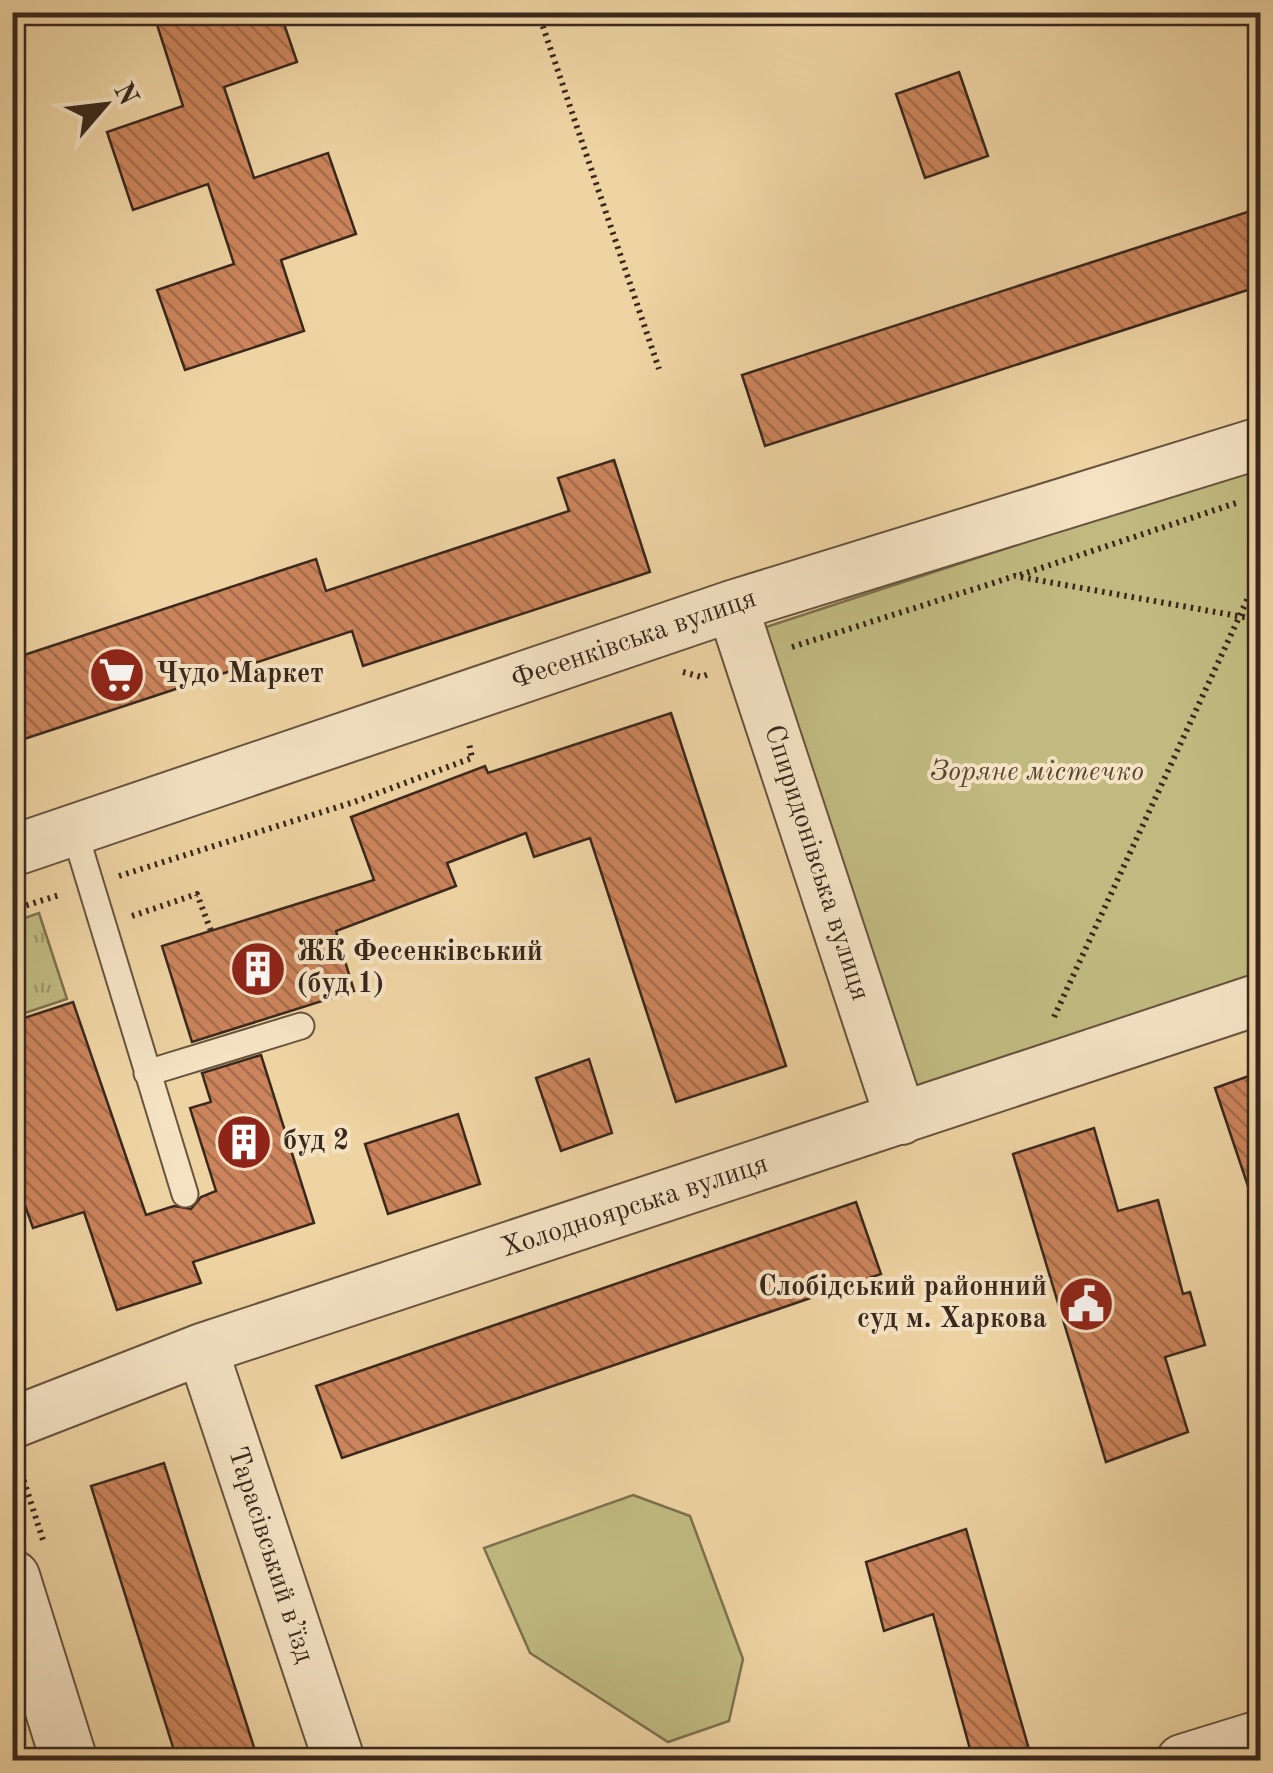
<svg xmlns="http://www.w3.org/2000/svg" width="1273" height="1773" viewBox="0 0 1273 1773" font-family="'Old Standard TT',serif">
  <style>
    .grass { fill: url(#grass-tufts); stroke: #7d714e; stroke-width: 2.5 }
    .park { fill: #c0ba80; stroke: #7d714e; stroke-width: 2.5 }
    .building { fill: url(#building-back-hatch); stroke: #3a281d; stroke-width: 2.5 }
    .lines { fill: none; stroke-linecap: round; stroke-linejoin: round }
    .service-casing { stroke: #67533e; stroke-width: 29 }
    .minor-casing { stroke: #67533e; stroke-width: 54 }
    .tertiary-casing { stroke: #67533e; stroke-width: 59 }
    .path { stroke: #3a281d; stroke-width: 6; stroke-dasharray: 2.5 5; stroke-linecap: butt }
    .service { stroke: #f4e2c3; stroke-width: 25 }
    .minor { stroke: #f4e2c3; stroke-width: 50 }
    .tertiary { stroke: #f4e2c3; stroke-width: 55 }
    .labels { text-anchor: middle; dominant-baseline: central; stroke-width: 8; stroke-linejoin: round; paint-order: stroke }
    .street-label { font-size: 28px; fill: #3a281d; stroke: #f4e2c3 }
    .poi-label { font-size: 28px; font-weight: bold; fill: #3a281d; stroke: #f4e2c3; text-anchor: start }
    .park-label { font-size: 28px; font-style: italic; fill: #554531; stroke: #f4e2c3 }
  </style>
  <defs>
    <pattern id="grass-tufts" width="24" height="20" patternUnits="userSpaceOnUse" patternTransform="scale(2.5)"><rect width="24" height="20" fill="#c0ba80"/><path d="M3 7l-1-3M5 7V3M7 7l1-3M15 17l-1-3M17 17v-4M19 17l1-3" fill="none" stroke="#9d9768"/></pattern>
    <pattern id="building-back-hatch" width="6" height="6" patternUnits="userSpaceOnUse" patternTransform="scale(2.5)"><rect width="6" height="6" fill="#cb845b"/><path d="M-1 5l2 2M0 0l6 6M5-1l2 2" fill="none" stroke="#a66c4b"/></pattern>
  </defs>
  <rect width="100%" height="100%" fill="#eed3a3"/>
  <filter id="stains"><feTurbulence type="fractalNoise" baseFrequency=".002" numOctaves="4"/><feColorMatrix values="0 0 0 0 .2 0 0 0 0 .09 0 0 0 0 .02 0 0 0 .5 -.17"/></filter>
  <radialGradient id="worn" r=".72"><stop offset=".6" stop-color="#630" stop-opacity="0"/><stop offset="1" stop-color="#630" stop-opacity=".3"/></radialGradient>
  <!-- grass -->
  <path class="grass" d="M39,913L67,999L13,1017V922Z"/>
  <!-- park -->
  <path class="park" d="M1260,465V977L905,1095L760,629Z
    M633,1495L690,1516L743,1659L729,1721L668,1742L530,1653L484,1548Z"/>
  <!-- building -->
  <path class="building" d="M153,12H280L297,62L224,87L254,178L328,153L356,234L281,260L304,331L185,370L157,290L234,264L208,184L133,210L107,132L183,106Z
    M959,72L988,156L925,178L896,94Z
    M1260,208V286L765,446L742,375Z
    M614,460L650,572L363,666L352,631L12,743V659L316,559L326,591L569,511L558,478Z
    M671,713L786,1066L676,1102L590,838L534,857L526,833L447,863L456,886L336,931L354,991L192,1042L162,946L374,880L351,817L485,766L488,773Z
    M73,1002L146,1215L174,1206L191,1209L201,1197L216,1191L190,1108L211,1102L202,1073L261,1055L314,1223L193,1262L201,1283L117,1310L84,1212L33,1228L12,1169V1022Z
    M589,1059L612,1133L561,1151L536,1078Z
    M1260,1072V1203L1254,1204L1215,1088Z
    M458,1114L480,1184L388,1214L365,1144Z
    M1094,1128L1118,1211L1158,1200L1183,1294L1190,1292L1205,1345L1165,1357L1188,1432L1106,1462L1013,1154Z
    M856,1202L881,1274L342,1458L316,1386Z
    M164,1463L189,1543L258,1760H177L91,1486Z
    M966,1529L1032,1760H973L933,1614L884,1631L866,1562Z"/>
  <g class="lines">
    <!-- service casing -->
    <g class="service-casing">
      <path id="service" d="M74,830L185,1194
        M147,1073L301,1026"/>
    </g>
    <!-- minor casing -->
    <g class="minor-casing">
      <path id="minor" d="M732,606L901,1119
        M12,851L732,606L1260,443
        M202,1349L339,1760
        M12,1423L202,1349L1260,999
        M1182,1760L1260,1736"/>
    </g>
    <!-- tertiary casing -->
    <g class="tertiary-casing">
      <path id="tertiary" d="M12,1578L69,1760"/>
    </g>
    <!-- path -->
    <path class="path" d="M538,12L659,369
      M1020,575L1236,503
      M792,647L1015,576L1260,620
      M683,672L701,677L709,674
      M119,876L354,802L472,758L469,743
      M12,910L59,895
      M132,916L197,894L211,931
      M1054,1017L1260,572
      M19,1466L43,1540"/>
    <!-- service -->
    <use href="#service" class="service"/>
    <!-- minor -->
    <use href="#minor" class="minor"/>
    <!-- tertiary -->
    <use href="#tertiary" class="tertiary"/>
  </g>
  <!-- icons -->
  <defs>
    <g id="supermarket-disc" transform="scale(2.875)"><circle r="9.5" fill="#8f2418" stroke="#f4e2c3"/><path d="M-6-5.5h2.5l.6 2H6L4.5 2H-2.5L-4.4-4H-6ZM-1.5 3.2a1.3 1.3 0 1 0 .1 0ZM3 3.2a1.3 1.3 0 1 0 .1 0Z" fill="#fff"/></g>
    <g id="building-disc" transform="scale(2.875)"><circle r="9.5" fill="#8f2418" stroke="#f4e2c3"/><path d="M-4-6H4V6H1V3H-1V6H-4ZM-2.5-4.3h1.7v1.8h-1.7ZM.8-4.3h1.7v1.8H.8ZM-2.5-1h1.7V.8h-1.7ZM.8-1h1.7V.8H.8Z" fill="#fff"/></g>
    <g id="civic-disc" transform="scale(2.875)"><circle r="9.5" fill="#8f2418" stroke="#f4e2c3"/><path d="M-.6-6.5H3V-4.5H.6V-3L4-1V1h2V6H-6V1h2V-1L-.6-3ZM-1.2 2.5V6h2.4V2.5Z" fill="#fff"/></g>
  </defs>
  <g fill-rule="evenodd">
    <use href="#supermarket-disc" x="117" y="675"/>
    <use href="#building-disc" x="258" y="969"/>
    <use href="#building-disc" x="244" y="1142"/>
    <use href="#civic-disc" x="1086" y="1304"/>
  </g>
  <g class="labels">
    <!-- street labels -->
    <g class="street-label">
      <text transform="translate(634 640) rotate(-19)">Фесенківська вулиця</text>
      <text transform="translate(816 863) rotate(72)">Спиридонівська вулиця</text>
      <text transform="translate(635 1207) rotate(-18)">Холодноярська вулиця</text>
      <text transform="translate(270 1555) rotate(72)">Тарасівський в’їзд</text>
    </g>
    <!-- poi labels -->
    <g class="poi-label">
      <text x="156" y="675">Чудо Маркет</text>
      <text x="297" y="953">ЖК Фесенківський<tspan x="297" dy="32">(буд 1)</tspan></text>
      <text x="283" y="1142">буд 2</text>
      <text x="1047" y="1288" text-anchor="end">Слобідський районний<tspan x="1047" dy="32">суд м. Харкова</tspan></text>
    </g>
    <!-- park labels -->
    <g class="park-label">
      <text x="1037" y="773">Зоряне містечко</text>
    </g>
  </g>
  <!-- margin -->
  <rect width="1273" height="1773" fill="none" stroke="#eed3a3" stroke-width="50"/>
  <rect x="15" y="15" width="1243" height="1743" fill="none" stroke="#3a281d" stroke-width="5"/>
  <rect x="25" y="25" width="1223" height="1723" fill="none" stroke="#3a281d" stroke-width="2.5"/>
  <!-- north arrow -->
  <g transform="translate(105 105) rotate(62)" stroke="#f4e2c3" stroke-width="8" paint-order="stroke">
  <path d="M0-8L18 38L0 25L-18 38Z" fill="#3a281d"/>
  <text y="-15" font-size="28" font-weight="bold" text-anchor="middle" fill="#3a281d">N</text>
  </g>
  <rect width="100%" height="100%" filter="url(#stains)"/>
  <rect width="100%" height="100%" fill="url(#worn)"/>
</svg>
